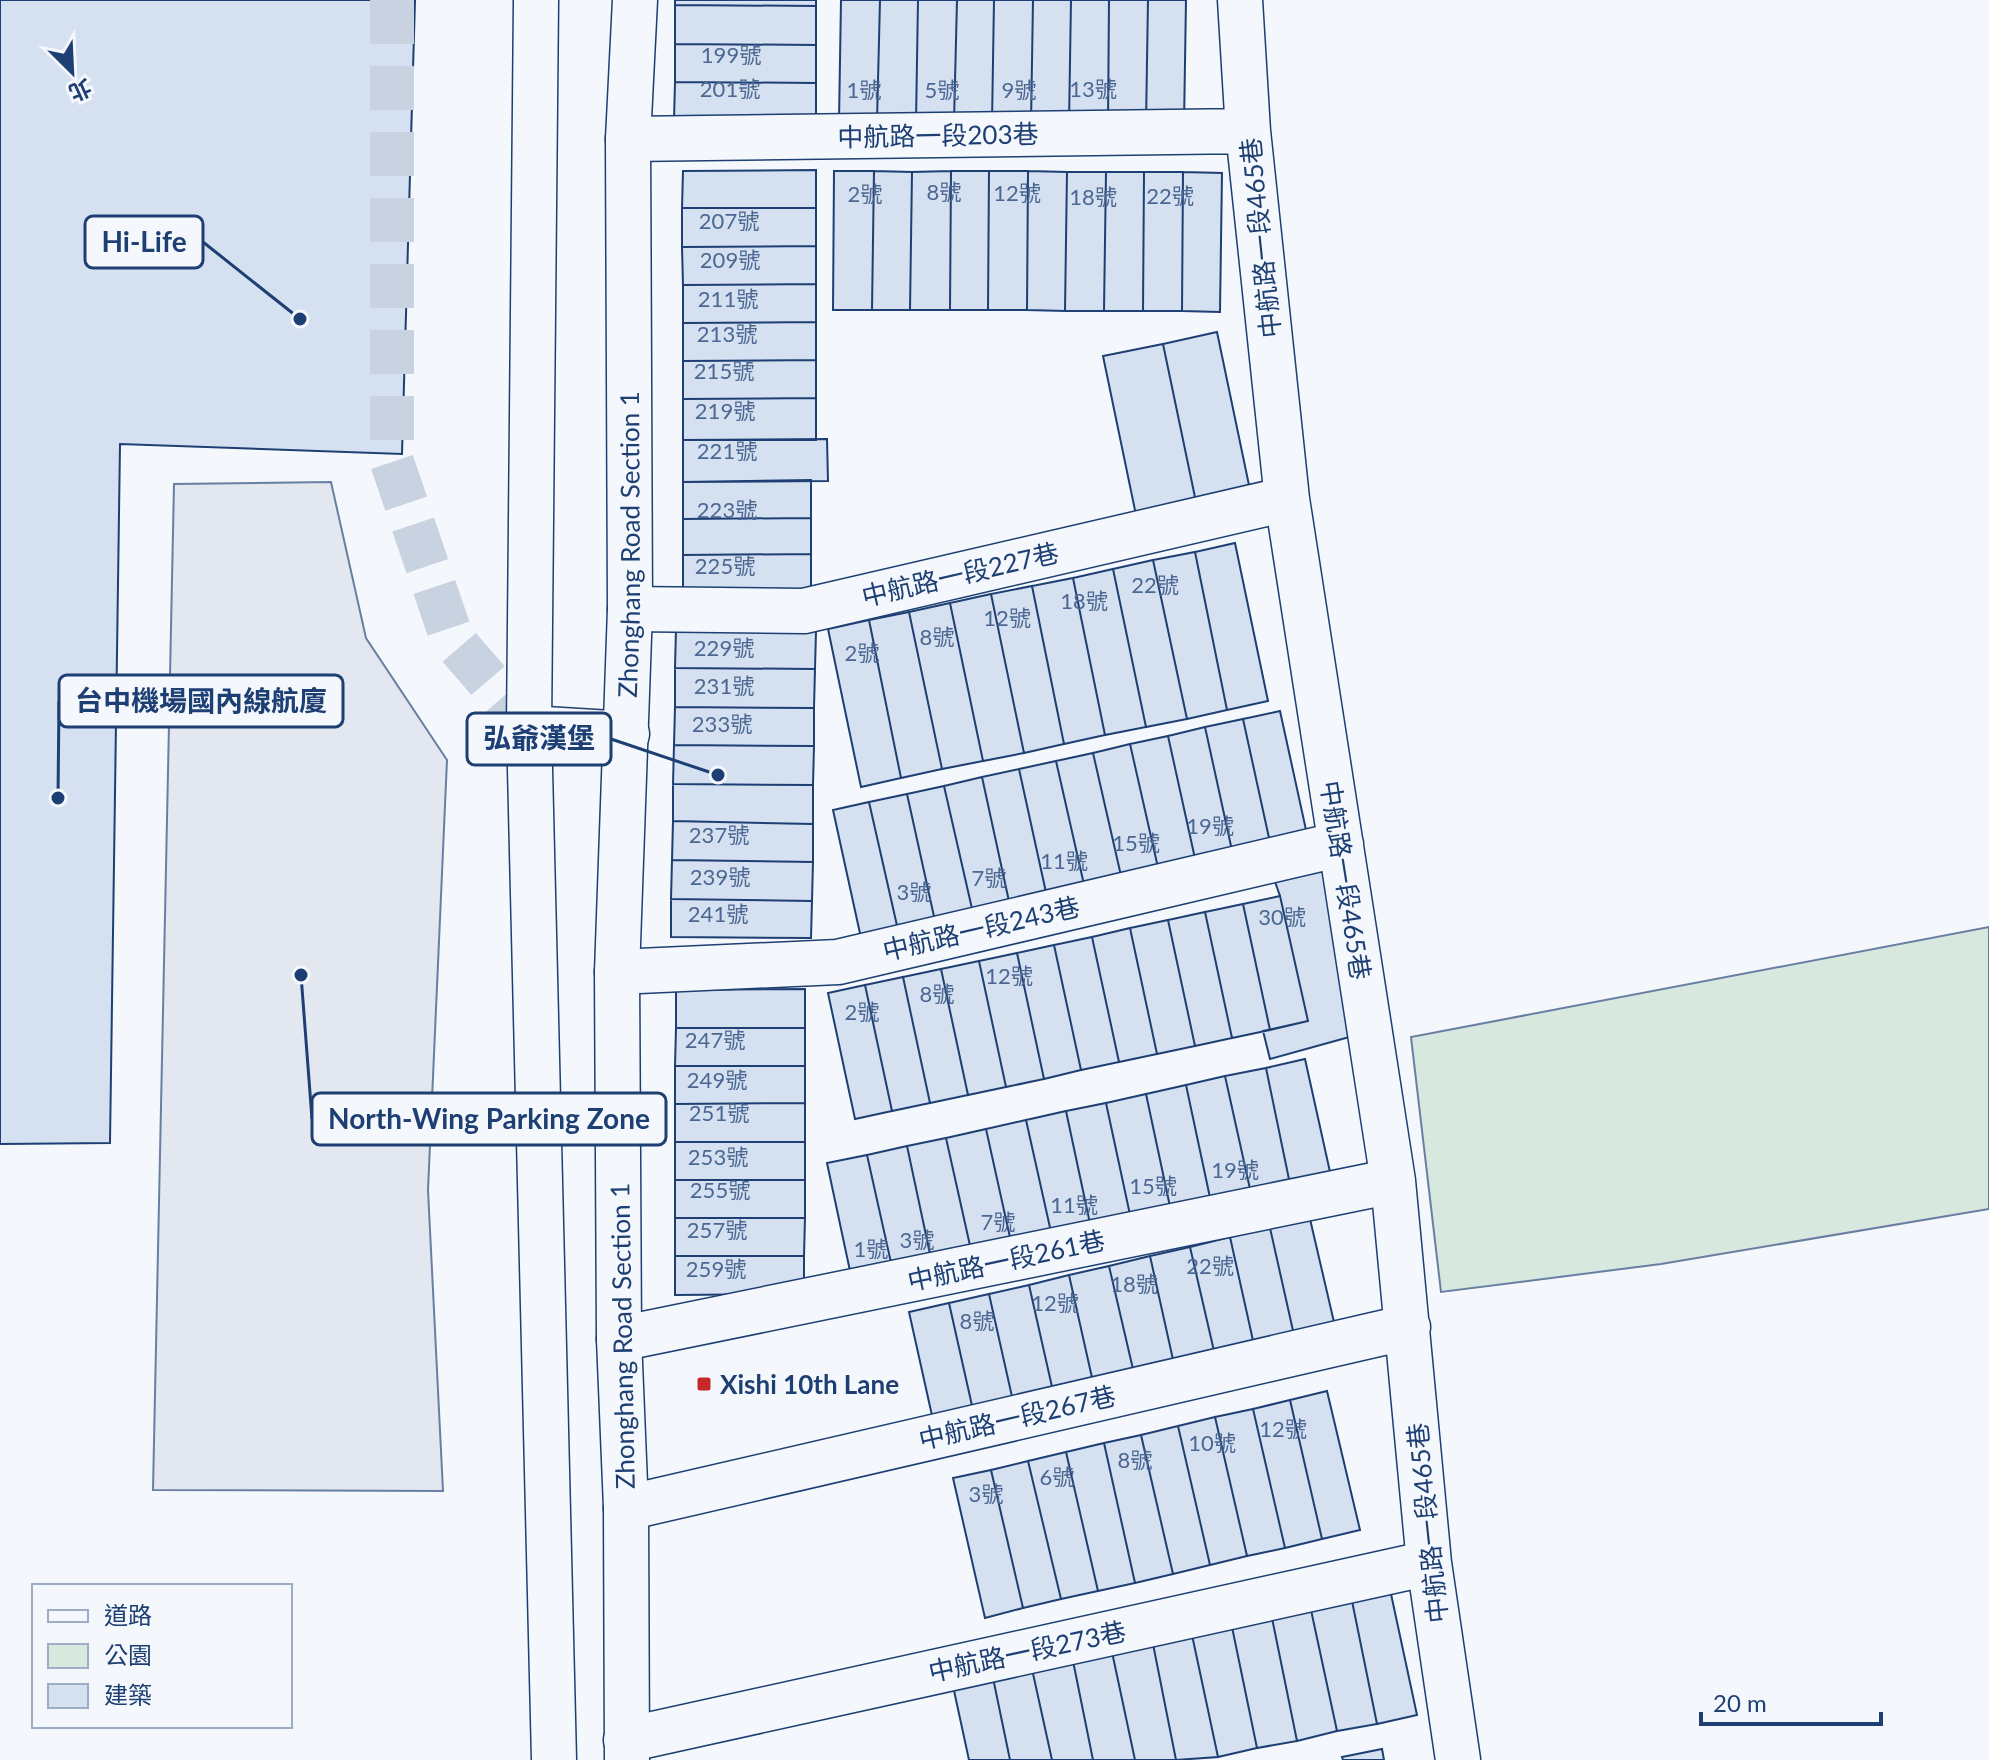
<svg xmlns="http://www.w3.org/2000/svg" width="1989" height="1760" viewBox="0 0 1989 1760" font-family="Lato,'Noto Sans TC',sans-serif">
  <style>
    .green { fill: #d7e8df; stroke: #687fa3; stroke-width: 2 }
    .parking { fill: #e3e8f0; stroke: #687fa3; stroke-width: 2 }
    .building { fill: #d5e0f0; stroke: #1d3f73; stroke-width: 2 }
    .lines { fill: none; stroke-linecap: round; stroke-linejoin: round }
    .minor-tunnel { stroke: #c9d2e0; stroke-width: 44; stroke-dasharray: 44 22; stroke-linecap: butt }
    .minor-casing { stroke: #1d3f73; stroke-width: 47 }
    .major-casing { stroke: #1d3f73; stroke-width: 47 }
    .minor { stroke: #f4f7fb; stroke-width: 44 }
    .major { stroke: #f4f7fb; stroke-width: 44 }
    .poi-dot { fill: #c62828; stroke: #f4f7fb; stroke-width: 3 }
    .labels { text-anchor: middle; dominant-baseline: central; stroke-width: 6; stroke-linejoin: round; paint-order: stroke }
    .number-label { font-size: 22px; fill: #4b6792 }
    .street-label { font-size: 26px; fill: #1d3f73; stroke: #f4f7fb }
    .poi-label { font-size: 26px; font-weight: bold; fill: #1d3f73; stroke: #f4f7fb; text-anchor: start }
    .leader { fill: none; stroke: #1d3f73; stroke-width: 3 }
    .callout-dot { fill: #1d3f73; stroke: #f4f7fb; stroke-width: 3 }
    .callout { fill: #f4f7fb; stroke: #1d3f73; stroke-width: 3 }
    .callout-label { font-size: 28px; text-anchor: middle; font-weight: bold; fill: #1d3f73 }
  </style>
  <rect width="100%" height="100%" fill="#f4f7fb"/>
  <!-- green -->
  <path class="green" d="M1989,927V1209L1661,1264L1441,1292L1411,1037Z"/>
  <!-- parking -->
  <path class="parking" d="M331,482L366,638L447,760L428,1190L443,1491L153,1490L174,484Z"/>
  <!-- building -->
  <path class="building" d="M0,0H415L402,454L120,444L110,1143L0,1144Z
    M675,0H816V6L675,5Z
    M841,0H880L877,121H839Z
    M880,0H918L916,122L877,121Z
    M918,0H957L954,122H916Z
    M957,0H994L992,123L954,122Z
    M994,0H1033L1031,123H992Z
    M1033,0H1071L1069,124L1031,123Z
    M1071,0H1109L1108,124H1069Z
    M1109,0H1148L1146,124H1108Z
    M1148,0H1186L1184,125L1146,124Z
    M675,5L816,6V45L675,44Z
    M675,44L816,45V83L675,82Z
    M675,82L816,83V120H674Z
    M816,170V208H682L683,171Z
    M834,171H874L872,310H833Z
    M874,171L912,172L910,310H872Z
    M951,171H989L988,310H950Z
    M951,171L950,310H910L912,172Z
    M989,171H1028L1027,310H988Z
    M1028,171L1067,172L1065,311L1027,310Z
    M1067,172H1106L1104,311H1065Z
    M1106,172H1144L1143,311H1104Z
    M1144,172H1183L1182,311H1143Z
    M1183,172L1222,173L1220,312L1182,311Z
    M682,208H816V246L682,247Z
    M816,246V284L683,285L682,247Z
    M816,284V322L683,323V285Z
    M816,322V360L683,361V323Z
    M1217,332L1250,490L1196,502L1163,344Z
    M1163,344L1196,502L1136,515L1103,356Z
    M816,360V398L683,399V361Z
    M816,398V440H683V399Z
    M827,439L828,481L683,482V440Z
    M811,480V518L683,519V482Z
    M811,518V554L683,555V519Z
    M1235,543L1268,701L1227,710L1195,552Z
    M1195,552L1227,710L1187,719L1153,560Z
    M811,554V591L683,592V555Z
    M1153,560L1187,719L1146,727L1113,569Z
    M1113,569L1146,727L1105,735L1073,578Z
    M1073,578L1105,735L1064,744L1032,586Z
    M1032,586L1064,744L1024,753L991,594Z
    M991,594L1024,753L983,761L950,603Z
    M950,603L983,761L942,769L909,612Z
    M909,612L942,769L901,778L869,620Z
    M869,620L901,778L861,787L828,629Z
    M676,629L816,631L815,669L675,668Z
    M675,668L815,669L814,708L675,707Z
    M675,707L814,708V746L674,745Z
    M1280,711L1308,839L1271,847L1243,719Z
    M1243,719L1271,847L1233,855L1205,727Z
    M1205,727L1233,855L1196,863L1168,736Z
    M1168,736L1196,863L1159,872L1130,744Z
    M1130,744L1159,872L1122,880L1093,753Z
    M674,745L814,746L813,785L673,784Z
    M1093,753L1122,880L1085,889L1056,761Z
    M1056,761L1085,889L1047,897L1019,769Z
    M1019,769L1047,897L1010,906L982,777Z
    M982,777L1010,906L973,913L944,786Z
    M673,784L813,785V824L673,821Z
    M944,786L973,913L935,921L907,794Z
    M907,794L935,921L898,930L869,802Z
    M869,802L898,930L861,938L833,810Z
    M673,821L813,824V862L672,860Z
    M672,860L813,862L812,901L671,899Z
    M1322,864L1353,1036L1270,1059L1263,1031L1308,1021L1280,896L1273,876Z
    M1280,896L1308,1021L1270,1030L1243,904Z
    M671,899L812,901L811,938L671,937Z
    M1243,904L1270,1030L1232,1038L1205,912Z
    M1205,912L1232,1038L1195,1046L1168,920Z
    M1168,920L1195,1046L1157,1054L1130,928Z
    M1130,928L1157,1054L1119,1062L1092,937Z
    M1092,937L1119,1062L1081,1070L1054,945Z
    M1054,945L1081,1070L1044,1079L1017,953Z
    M1017,953L1044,1079L1006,1087L979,961Z
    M979,961L1006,1087L968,1095L941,969Z
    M941,969L968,1095L930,1103L903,977Z
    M903,977L930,1103L892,1111L865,985Z
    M865,985L892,1111L855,1119L828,993Z
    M805,989V1028H676V990Z
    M676,1028H805V1066H675Z
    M1305,1059L1332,1181L1291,1189L1266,1068Z
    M675,1066H805V1103L675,1104Z
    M1266,1068L1291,1189L1252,1198L1225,1076Z
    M1225,1076L1252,1198L1212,1207L1186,1085Z
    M1186,1085L1212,1207L1172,1216L1146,1094Z
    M1146,1094L1172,1216L1132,1224L1106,1103Z
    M805,1103V1142H675V1104Z
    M1106,1103L1132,1224L1092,1233L1066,1111Z
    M1066,1111L1092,1233L1053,1241L1026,1120Z
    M1026,1120L1053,1241L1013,1251L986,1129Z
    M986,1129L1013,1251L973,1259L946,1138Z
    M946,1138L973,1259L933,1268L907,1146Z
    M675,1142H805V1180H675Z
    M907,1146L933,1268L894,1276L867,1155Z
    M867,1155L894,1276L853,1285L827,1163Z
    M675,1180H805V1218H675Z
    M675,1218H805L804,1256H675Z
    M1310,1219L1337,1335L1296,1344L1270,1228Z
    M1270,1228L1296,1344L1256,1354L1230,1237Z
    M1230,1237L1256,1354L1217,1364L1190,1247Z
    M1190,1247L1217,1364L1176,1373L1150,1256Z
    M675,1256H804V1294L675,1295Z
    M1150,1256L1176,1373L1136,1382L1109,1266Z
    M1109,1266L1136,1382L1095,1391L1069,1275Z
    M1069,1275L1095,1391L1055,1400L1029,1285Z
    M1029,1285L1055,1400L1015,1410L989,1294Z
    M989,1294L1015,1410L975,1419L949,1303Z
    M949,1303L975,1419L935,1429L909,1312Z
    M1327,1391L1360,1530L1322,1539L1290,1400Z
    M1290,1400L1322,1539L1285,1548L1253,1409Z
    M1253,1409L1285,1548L1247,1556L1215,1417Z
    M1215,1417L1247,1556L1210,1565L1178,1426Z
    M1178,1426L1210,1565L1173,1574L1141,1435Z
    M1141,1435L1173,1574L1135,1583L1104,1443Z
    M1104,1443L1135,1583L1098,1591L1066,1452Z
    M1066,1452L1098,1591L1061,1599L1028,1461Z
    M1028,1461L1061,1599L1023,1608L991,1470Z
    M991,1470L1023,1608L985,1618L953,1478Z
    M1391,1594L1417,1715L1377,1724L1352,1601Z
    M1352,1601L1377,1724L1337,1731L1311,1610Z
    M1311,1610L1337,1731L1297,1741L1272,1618Z
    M1272,1618L1297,1741L1257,1748L1232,1627Z
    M1232,1627L1257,1748L1218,1757L1192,1635Z
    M1192,1635L1218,1757L1176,1760L1153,1644Z
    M1153,1644L1176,1760H1135L1112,1652Z
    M1112,1652L1135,1760H1093L1073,1661Z
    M1073,1661L1093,1760H1052L1032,1669Z
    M1032,1669L1052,1760H1010L993,1678Z
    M993,1678L1010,1760H969L953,1686Z
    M1382,1749L1384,1760H1343L1342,1757Z"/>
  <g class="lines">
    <!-- minor-tunnel -->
    <path class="minor-tunnel" d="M392,0V462L452,639L529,728"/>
    <!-- minor casing -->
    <g class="minor-casing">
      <path id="minor" d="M1240,0L1248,131L1287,499L1393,1181L1429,1563L1458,1760
        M628,139L1248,131
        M630,609L804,611L1287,499
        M617,972L838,962L1341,844
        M619,1339L1393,1181
        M626,1508L1408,1327
        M626,1740L1429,1563"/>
    </g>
    <!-- major casing -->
    <g class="major-casing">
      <g id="major">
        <path d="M536,0L529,728L554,1760"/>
        <path d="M529,728L627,734"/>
        <path id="s1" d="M627,1760L626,1508L619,1339L617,972L630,609L628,139L635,0"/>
      </g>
    </g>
    <!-- minor -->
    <use href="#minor" class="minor"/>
    <!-- major -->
    <use href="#major" class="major"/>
  </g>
  <!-- markers -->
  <rect class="poi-dot" x="696" y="1376" width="16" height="16" rx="4"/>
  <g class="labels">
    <!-- number labels -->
    <g class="number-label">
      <text x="731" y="54">199號</text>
      <text x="730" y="88">201號</text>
      <text x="1093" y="88">13號</text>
      <text x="864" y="89">1號</text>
      <text x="942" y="89">5號</text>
      <text x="1019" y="89">9號</text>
      <text x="944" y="191">8號</text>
      <text x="1017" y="192">12號</text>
      <text x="865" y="193">2號</text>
      <text x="1170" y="195">22號</text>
      <text x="1093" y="196">18號</text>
      <text x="729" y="220">207號</text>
      <text x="730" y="259">209號</text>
      <text x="728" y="298">211號</text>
      <text x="727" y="333">213號</text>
      <text x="724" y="370">215號</text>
      <text x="725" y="410">219號</text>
      <text x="727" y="450">221號</text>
      <text x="727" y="509">223號</text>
      <text x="725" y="565">225號</text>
      <text x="1155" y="584">22號</text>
      <text x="1084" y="600">18號</text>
      <text x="1007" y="617">12號</text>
      <text x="937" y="636">8號</text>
      <text x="724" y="647">229號</text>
      <text x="862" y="652">2號</text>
      <text x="724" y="685">231號</text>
      <text x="722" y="723">233號</text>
      <text x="1210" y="825">19號</text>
      <text x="719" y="834">237號</text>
      <text x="1136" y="842">15號</text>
      <text x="1064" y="860">11號</text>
      <text x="720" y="876">239號</text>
      <text x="989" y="877">7號</text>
      <text x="914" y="891">3號</text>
      <text x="718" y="913">241號</text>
      <text x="1282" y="916">30號</text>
      <text x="1009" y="975">12號</text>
      <text x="937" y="993">8號</text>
      <text x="862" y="1011">2號</text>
      <text x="715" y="1039">247號</text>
      <text x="717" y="1079">249號</text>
      <text x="719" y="1112">251號</text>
      <text x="718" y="1156">253號</text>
      <text x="1235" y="1169">19號</text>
      <text x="1153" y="1185">15號</text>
      <text x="720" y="1189">255號</text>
      <text x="1074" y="1204">11號</text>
      <text x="998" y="1221">7號</text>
      <text x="717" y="1229">257號</text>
      <text x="917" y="1239">3號</text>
      <text x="871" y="1248">1號</text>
      <text x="1210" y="1265">22號</text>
      <text x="716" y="1268">259號</text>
      <text x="1134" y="1283">18號</text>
      <text x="1055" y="1302">12號</text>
      <text x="977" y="1320">8號</text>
      <text x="1283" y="1428">12號</text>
      <text x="1212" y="1442">10號</text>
      <text x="1135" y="1459">8號</text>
      <text x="1057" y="1476">6號</text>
      <text x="986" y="1493">3號</text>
    </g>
    <!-- street labels -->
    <g class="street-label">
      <text transform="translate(938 135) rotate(-1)">中航路一段203巷</text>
      <text transform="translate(1260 238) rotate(-96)">中航路一段465巷</text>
      <text stroke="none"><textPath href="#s1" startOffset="1216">Zhonghang Road Section 1</textPath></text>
      <text transform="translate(960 574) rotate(-13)">中航路一段227巷</text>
      <text transform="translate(1346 880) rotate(81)">中航路一段465巷</text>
      <text transform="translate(981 928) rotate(-13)">中航路一段243巷</text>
      <text transform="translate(1006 1260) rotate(-12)">中航路一段261巷</text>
      <text transform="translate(622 1336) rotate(-91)">Zhonghang Road Section 1</text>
      <text transform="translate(1017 1417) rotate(-13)">中航路一段267巷</text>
      <text transform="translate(1427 1523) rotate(-96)">中航路一段465巷</text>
      <text transform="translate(1027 1651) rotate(-12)">中航路一段273巷</text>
    </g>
    <!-- poi labels -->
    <g class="poi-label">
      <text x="720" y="1384">Xishi 10th Lane</text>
    </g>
  </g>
  <!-- callouts -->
  <path class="leader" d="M300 319L203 242M58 798L59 701M718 775L611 739M301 975L312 1119"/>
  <g class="callout-dot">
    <circle cx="300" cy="319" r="8"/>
    <circle cx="58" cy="798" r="8"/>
    <circle cx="718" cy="775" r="8"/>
    <circle cx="301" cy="975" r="8"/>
  </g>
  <g class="callout">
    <rect x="85" y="216" width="118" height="52" rx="8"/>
    <rect x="59" y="675" width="284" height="52" rx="8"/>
    <rect x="467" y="713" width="144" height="52" rx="8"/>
    <rect x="312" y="1093" width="354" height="52" rx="8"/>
  </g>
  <g class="callout-label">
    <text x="144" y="252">Hi-Life</text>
    <text x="201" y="711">台中機場國內線航廈</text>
    <text x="539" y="748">弘爺漢堡</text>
    <text x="489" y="1129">North-Wing Parking Zone</text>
  </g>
  <!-- legend -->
  <rect x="32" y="1584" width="260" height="144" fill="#f4f7fb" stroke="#9eadc5" stroke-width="2"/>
  <rect x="48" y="1610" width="40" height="12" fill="#f4f7fb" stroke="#9eadc5" stroke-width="2"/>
  <text x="104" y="1624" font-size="24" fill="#1d3f73">道路</text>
  <rect x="48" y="1644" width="40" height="24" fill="#d7e8df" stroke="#9eadc5" stroke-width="2"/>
  <text x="104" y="1664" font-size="24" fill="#1d3f73">公園</text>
  <rect x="48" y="1684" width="40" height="24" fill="#d5e0f0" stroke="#9eadc5" stroke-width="2"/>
  <text x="104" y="1704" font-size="24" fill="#1d3f73">建築</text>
  <!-- north arrow -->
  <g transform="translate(72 72) rotate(156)" stroke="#f4f7fb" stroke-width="6" paint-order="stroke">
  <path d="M0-6L14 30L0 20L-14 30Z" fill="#1d3f73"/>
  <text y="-12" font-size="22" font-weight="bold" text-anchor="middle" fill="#1d3f73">北</text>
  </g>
  <!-- scale -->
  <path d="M1701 1712v12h180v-12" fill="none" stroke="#1d3f73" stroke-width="4"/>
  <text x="1713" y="1712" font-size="24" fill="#1d3f73" stroke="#f4f7fb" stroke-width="6" paint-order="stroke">20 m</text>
</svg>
